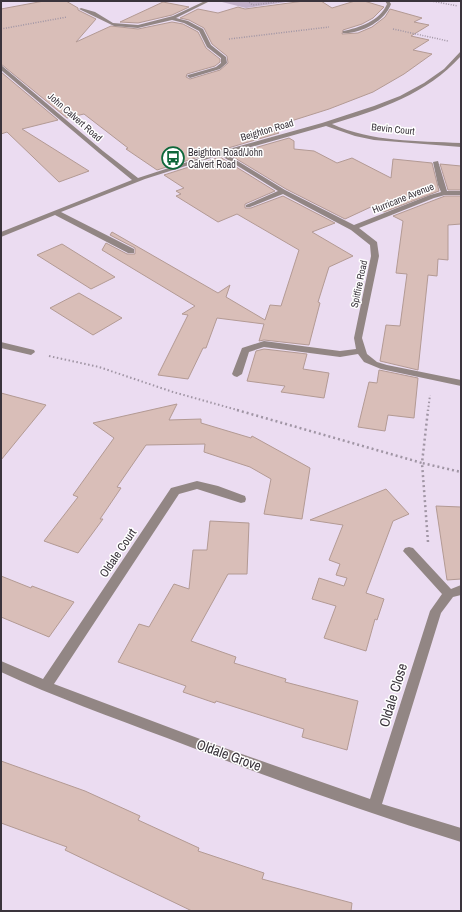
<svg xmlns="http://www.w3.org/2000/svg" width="462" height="912" viewBox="0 0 462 912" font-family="'Archivo Narrow',sans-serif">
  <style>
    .green { fill: #c3b1ca }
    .building { fill: #d9beb8; stroke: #b39a94 }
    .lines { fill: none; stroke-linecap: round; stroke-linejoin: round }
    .path-far2 { stroke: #a095a4; stroke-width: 1.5; stroke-dasharray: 1 1.5; stroke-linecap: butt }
    .path-far1 { stroke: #a095a4; stroke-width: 2; stroke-dasharray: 1.5 2.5; stroke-linecap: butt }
    .path { stroke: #a095a4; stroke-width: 2.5; stroke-dasharray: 2 3; stroke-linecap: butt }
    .minor { fill: #928684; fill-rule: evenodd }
    .labels { text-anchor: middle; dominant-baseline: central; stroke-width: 3; stroke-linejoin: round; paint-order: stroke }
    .far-street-label { font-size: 10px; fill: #3a343c; stroke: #fff }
    .far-poi-label { font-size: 10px; fill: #3a343c; stroke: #fff; text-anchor: start }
    .street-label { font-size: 12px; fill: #3a343c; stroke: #fff }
    .near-street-label { font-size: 14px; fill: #3a343c; stroke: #fff }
  </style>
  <rect width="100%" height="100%" fill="#ebdcf1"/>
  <!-- green -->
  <path class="green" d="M218,1H293L246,8Z"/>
  <!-- building -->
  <path class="building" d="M44,1H66L78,8V10L96,19L76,42L111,26L138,29L172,22L183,24L198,32L206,48L220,59V62L215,66L187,74L186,77L190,79L220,70L228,63L227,56L212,44L204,28L189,20L180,18L198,9L218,13L238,7L245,9L304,1H321L332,8L355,1H364L384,7L373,18L362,24L343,30L342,34L358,33L372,27L385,17L390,9L422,18L414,22L429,25L411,36L429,40L413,50L432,54L404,74L373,92L329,109L269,128L279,133L218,151L157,170L126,149L128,148L84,114L67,118L1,64V9Z
    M163,2L189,7L172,15L138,23L120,22Z
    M1,72L58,120L22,129L89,171L59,182L7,132L1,134Z
    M289,138L294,141V149L314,151L337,163L352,158L391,178L393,159L432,163L439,191L384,212L373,206L345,219L286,189L230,155Z
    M220,157L275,191L245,204V208H251L283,196L335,223L312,232L353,256L329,267L318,302L320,303L309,345L264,340L259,341L264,324L217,318L206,348H203L188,379L158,375L188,315L182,314L195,306L102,250L106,243L127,254H135V248L110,235L112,232L218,293L230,285L226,297L265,320L270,305L281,306L299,250L237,214L218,222L176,196L181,194L176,191L184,188L164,175Z
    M440,164L461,166V190H448Z
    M445,196H461V224L448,225V260L438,259L437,276L428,275L418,370L380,361L386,325L400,326L407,274L396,273L403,221L393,216Z
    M62,244L115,277L91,289L37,255Z
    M79,293L122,318L93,335L50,308Z
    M264,349L307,354L303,369L329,373L324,398L281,392L285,386L247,381L256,351Z
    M379,370L418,378L414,418L388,415L385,431L358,427L369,382L377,383Z
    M1,393L46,405L1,460Z
    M177,404L169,420L201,419V423L251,438L252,436L310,468L302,519L264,514L271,479L250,467L204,452L205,444L146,445L117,487L121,488L100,519H103L78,553L44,541L78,497L73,495L114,438L93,423Z
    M386,489L409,514L393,521L366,593L384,599L377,620L375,619L366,651L324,638L336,606L312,599L319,578L344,586L347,578L336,575L340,564L329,560L343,525L310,520Z
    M436,506L461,507V579L447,580Z
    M210,521L249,523L247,574H228L191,641L236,657L234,663L286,679L285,682L358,701L347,750L302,737L304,729L216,701L215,703L183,692L186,686L118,662L139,624L149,627L174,584L189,589L193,550H207Z
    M1,576L31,588L32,586L74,602L49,637L1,617Z
    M1,761L85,791L140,816L138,820L199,848L198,851L264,873L262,879L352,903L351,911H192L65,850L67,847L1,823Z"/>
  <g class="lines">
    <!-- path-far2 -->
    <path class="path-far2" d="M247,1L253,5L284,1
      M431,1L458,6
      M1,29L67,17
      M393,29L448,41
      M229,39L329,27"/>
    <!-- path-far1 -->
    <path class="path-far1" d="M49,356L99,367L173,392L241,411
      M428,411L430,395"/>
    <!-- path -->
    <path class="path" d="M237,410L422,463L428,410
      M428,542L422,463L461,472"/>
    <!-- minor -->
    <path class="minor" d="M205,1H210L176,18L188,21L203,29L211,45L226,57L227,63L220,69L190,78L187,76L188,75L216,67L221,63V58L207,47L199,31L184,23L172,20L138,28L114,26L79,9L81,8L95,12L113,23L138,25L173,16Z
      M385,1H389L391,4C385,21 361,34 343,33V31C359,28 380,21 387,4Z
      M461,51V56C427,94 379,110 332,124C372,142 417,141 461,143V147L374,140L355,136L326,126L226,154L285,190L354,225L430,195L441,192L438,185L433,162L438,161L447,191H461V195H445L434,198L359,228L377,242L379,256L362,338L367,354L377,362L387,365L461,380V386L381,369L364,362L358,354L340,357L264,347L249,352L242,374L237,377L234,376L232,374L242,348L264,341L340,351L356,349L354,338L371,256L370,245L351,230L283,194L250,207H246V205L278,191L220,155L145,179L61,212L134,249V253H128L55,215L1,237V232L132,180L99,153L1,70V65L103,151L138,178L218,152L322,123L374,106L400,96L424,83L444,69Z
      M1,342L34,350L35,352L31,355L1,348Z
      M197,481L218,486L245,496L246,499L245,502L241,503L197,489L179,494L54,684L216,745L370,799L430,611L442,594L403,551L405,548L409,547L413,548L451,589L461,585V595L453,597L441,613L382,804L461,828V842C362,811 264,776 167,738C111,717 55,697 1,672V661L43,679L171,488Z"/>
  </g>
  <!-- icons -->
  <defs>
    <g id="bus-ring" transform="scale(1.15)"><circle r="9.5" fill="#fff" stroke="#0d673a" stroke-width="1.5"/><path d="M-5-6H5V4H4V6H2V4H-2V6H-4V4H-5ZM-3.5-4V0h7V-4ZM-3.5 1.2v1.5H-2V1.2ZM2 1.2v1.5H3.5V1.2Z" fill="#0d673a"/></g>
  </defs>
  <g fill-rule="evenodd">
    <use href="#bus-ring" x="173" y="158"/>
  </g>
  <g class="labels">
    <!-- far-street labels -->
    <g class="far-street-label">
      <text transform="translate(75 117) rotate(41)">John Calvert Road</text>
      <text transform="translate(393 129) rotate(6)">Bevin Court</text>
      <text transform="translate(267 130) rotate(-16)">Beighton Road</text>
      <text transform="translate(403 198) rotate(-22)">Hurricane Avenue</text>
      <text transform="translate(359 284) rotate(-78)">Spitfire Road</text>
    </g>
    <!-- far-poi labels -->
    <g class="far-poi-label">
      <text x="188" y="152">Beighton Road/John<tspan x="188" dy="12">Calvert Road</tspan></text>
    </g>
    <!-- street labels -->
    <g class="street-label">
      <text transform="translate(118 553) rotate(-56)">Oldale Court</text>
    </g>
    <!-- near-street labels -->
    <g class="near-street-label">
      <text transform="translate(393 695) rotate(-73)">Oldale Close</text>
      <text transform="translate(229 755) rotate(20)">Oldale Grove</text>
    </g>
  </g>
  <!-- border -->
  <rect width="462" height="912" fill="none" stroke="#3a343c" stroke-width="4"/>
</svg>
